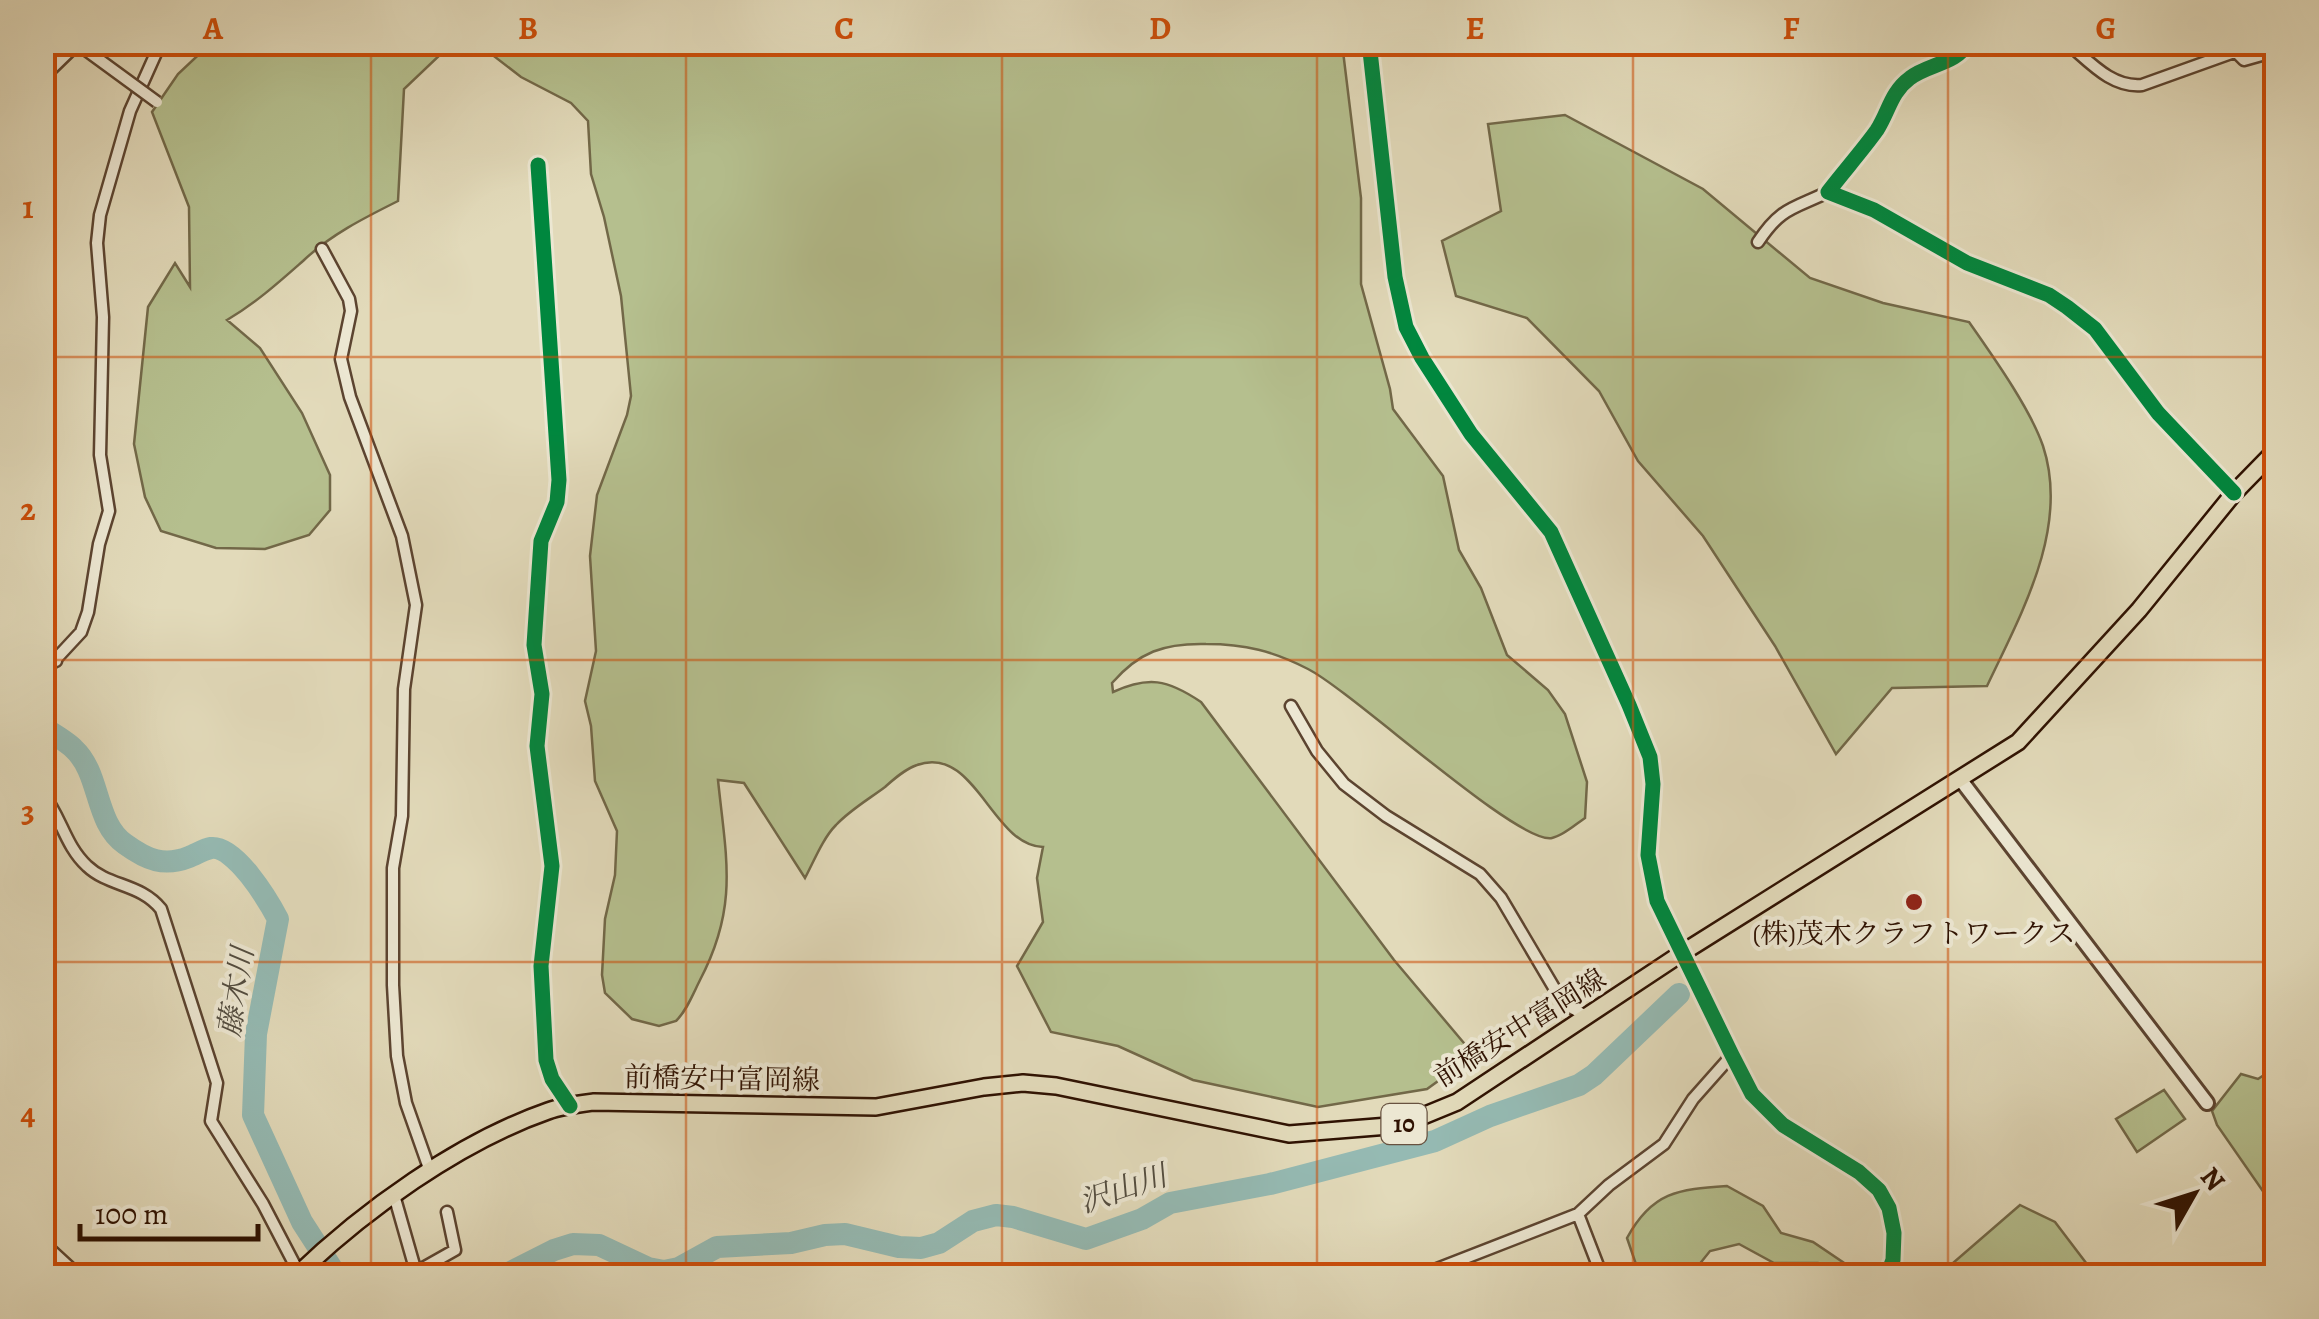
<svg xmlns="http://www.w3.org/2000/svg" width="2319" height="1319" viewBox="0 0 2319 1319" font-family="Alegreya,'Noto Serif JP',serif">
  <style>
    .green { fill: #b5bf8e; stroke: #726848; stroke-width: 2.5 }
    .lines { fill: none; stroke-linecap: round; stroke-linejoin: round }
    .river { stroke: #95bab3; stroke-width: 22 }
    .minor-casing { stroke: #5c4430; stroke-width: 15 }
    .tertiary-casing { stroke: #5c4430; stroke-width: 18 }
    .primary-casing { stroke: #2f1202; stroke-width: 20 }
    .minor { stroke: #ece7d2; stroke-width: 10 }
    .tertiary { stroke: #ece7d2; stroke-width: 12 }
    .primary { stroke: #e2daba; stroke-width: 15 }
    .minor-bridge-casing { stroke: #5c4430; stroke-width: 15; stroke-linecap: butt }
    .minor-bridge { stroke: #ece7d2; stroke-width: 10 }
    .cycleway-casing { stroke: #ece7d2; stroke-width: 21 }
    .cycleway { stroke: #00873e; stroke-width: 15 }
    .grid { fill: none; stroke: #cc4e0a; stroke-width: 2.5; stroke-opacity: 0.55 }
    .poi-dot { fill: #8f2418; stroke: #ece7d2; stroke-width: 4 }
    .labels { text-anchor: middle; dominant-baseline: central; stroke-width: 8; stroke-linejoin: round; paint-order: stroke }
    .shield { fill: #ece7d2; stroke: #685240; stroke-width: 2.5 }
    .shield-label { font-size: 25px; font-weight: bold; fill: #2f1202 }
    .poi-label { font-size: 28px; fill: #2f1202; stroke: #ece7d2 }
    .street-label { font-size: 28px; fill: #2f1202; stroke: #ece7d2 }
    .water-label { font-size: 30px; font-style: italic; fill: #534d40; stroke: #ece7d2 }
    .neatline { fill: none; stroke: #cc4e0a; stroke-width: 4 }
    .grid-label { font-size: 32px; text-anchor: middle; font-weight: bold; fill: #cc4e0a }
  </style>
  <rect width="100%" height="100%" fill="#e2daba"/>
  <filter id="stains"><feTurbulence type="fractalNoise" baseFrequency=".002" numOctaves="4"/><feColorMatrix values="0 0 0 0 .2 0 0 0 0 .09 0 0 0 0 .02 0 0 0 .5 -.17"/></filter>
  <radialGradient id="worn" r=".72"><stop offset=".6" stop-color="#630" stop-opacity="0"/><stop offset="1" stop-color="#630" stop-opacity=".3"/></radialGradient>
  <!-- green -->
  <path class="green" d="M211,43H448L442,53L404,89L398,201C364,218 330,235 303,261C278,283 257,302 227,320L260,348L302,413L330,475V510L309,535L265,549L216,548L161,531L145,497L134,444L148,307L175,263L190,287L189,207L152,112L178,74Z
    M477,43H1342L1361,198V284L1390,389L1393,409L1443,476L1459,550L1481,588L1507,655L1548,690L1565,714L1587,782L1585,818C1576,824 1563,836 1552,838C1518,845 1353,692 1308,669C1273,651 1245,644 1206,644C1164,643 1139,652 1112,683L1113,692C1148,676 1167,679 1201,702L1394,960L1474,1055L1427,1089L1318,1107L1193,1080L1118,1046L1051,1032L1017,966L1043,922L1037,878L1043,847C992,846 975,744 917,765C905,769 894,779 885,787C869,799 850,810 836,825C823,838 814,861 805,878L744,783L718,780C726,858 739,906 700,980C693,994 687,1010 676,1021L659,1026L632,1019L605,993L602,975L605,919L615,875L617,831L595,781L591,726L585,701L596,651L590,556L597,495L627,415L631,396L621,296L604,217L591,174L588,121L571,103L521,77Z
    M1565,115L1703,189L1810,278L1883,303L1969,322C1992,355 2030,408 2043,446C2070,528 2021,614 1987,686L1892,688L1836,754L1775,646L1703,536L1638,461L1599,391L1527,318L1456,296L1442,241L1501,211L1488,124Z
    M2276,1067V1210L2217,1125L2212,1111L2241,1074L2258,1079Z
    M2164,1090L2185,1119L2137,1152L2116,1119Z
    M1727,1186L1763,1206L1781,1233L1813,1242L1859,1273L1853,1276H1831L1818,1263H1774L1739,1244L1710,1251L1690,1276H1640L1627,1238C1652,1192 1678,1189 1727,1186Z
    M2020,1205L2055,1222L2096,1276H1938Z"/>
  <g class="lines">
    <!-- river -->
    <path class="river" d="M42,727C52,733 66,741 74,749C101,774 94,822 125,844C147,860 164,867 189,857C195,855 204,849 211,848C235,845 268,900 278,919L256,1034L253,1115L302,1222L331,1267L334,1276
      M503,1276L554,1250L573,1244L599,1245L648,1268L664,1271L679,1268L717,1247L791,1243L825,1235L845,1234L899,1247L921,1248L939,1243L973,1221L996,1215L1013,1217L1086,1239L1142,1219L1170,1203L1270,1184L1435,1141L1490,1116L1579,1085L1594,1075L1679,994"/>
    <!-- minor casing -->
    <g class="minor-casing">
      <path id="minor" d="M1969,42C1957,64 1928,64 1910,78C1891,92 1889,111 1877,130C1862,151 1844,171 1828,192L1874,210L1967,263L2049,295L2067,307L2095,329L2158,413L2234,493
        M2066,42C2089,61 2111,88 2142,85L2262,42
        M2236,52L2244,60L2276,51
        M42,78L79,42
        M538,165L559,480L557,502L541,541L534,645L542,694L537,746L552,866L541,966L546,1060L552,1079L570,1106
        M1758,242C1781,207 1793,209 1828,192
        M322,249L349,299L351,311L341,359L350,397L402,536L416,605L404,689L402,816L393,868V985L397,1056L406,1103L430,1171
        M42,651L56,661
        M42,674L81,632L88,612L99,544L109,511L100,455L103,317L97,243L100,215L130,111L161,42
        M1291,706L1317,751L1344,784L1386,816L1480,874L1501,898L1563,1003L1586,1016
        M42,793C61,816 65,846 87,866C109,887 140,883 161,909L217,1083L211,1121L263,1204L299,1273
        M394,1195L416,1272L455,1250L447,1212
        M1578,1214L1602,1276
        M42,1242L79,1276
        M1419,1276L1578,1214L1609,1185L1664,1144L1693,1099L1732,1055"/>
    </g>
    <!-- tertiary casing -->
    <g class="tertiary-casing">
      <path id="tertiary" d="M1369,42L1395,277L1406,327L1422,358L1471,434L1551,532L1629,705L1650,757L1653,784L1648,855L1657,901L1732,1055L1752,1094L1783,1125L1859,1172L1879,1190L1889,1208L1894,1233L1893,1260L1887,1276
        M1960,779L2207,1103"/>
    </g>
    <!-- primary casing -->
    <g class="primary-casing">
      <path id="primary" d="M296,1276C363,1211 459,1142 548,1111C562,1106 579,1104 594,1102L876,1107L984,1087L1023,1083L1056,1086L1289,1134L1401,1125L1457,1102L1682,953L2018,742L2139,610L2234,493L2276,450"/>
    </g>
    <!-- minor -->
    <use href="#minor" class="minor"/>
    <!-- tertiary -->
    <use href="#tertiary" class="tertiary"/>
    <!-- primary -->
    <use href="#primary" class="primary"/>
    <!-- minor-bridge casing -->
    <g class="minor-bridge-casing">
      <path id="minor-bridge" d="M75,42L157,102"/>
    </g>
    <!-- minor-bridge -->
    <use href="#minor-bridge" class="minor-bridge"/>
    <!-- cycleway casing -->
    <g class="cycleway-casing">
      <path id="cycleway" d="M1369,42L1395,277L1406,327L1422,358L1471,434L1551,532L1629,705L1650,757L1653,784L1648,855L1657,901L1732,1055L1752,1094L1783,1125L1859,1172L1879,1190L1889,1208L1894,1233L1893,1260L1887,1276
        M1969,42C1957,64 1928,64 1910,78C1891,92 1889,111 1877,130C1862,151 1844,171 1828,192L1874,210L1967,263L2049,295L2067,307L2095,329L2158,413L2234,493
        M538,165L559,480L557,502L541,541L534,645L542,694L537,746L552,866L541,966L546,1060L552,1079L570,1106"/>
    </g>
    <!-- cycleway -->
    <use href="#cycleway" class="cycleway"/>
  </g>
  <!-- grid -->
  <path class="grid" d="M371,42V1276M686,42V1276M1002,42V1276M1317,42V1276M1633,42V1276M1948,42V1276M42,357H2276M42,660H2276M42,962H2276"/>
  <!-- markers -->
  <circle class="poi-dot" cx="1914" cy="902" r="10"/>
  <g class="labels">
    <!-- shield labels -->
    <rect class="shield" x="1381.5" y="1104" width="45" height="40" rx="8"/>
    <g class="shield-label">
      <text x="1404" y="1124">10</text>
    </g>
    <!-- poi labels -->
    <g class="poi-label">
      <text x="1914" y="934">(株)茂木クラフトワークス</text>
    </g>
    <!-- street labels -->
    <g class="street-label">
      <text transform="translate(1520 1028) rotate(-32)">前橋安中富岡線</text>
      <text transform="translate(722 1079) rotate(1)">前橋安中富岡線</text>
    </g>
    <!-- water labels -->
    <g class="water-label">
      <text transform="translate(236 992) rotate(-81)">藤木川</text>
      <text transform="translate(1123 1189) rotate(-19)">沢山川</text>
    </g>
  </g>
  <!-- margin -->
  <rect width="2319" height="1319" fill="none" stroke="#e2daba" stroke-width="110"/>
  <!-- north arrow -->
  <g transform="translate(2194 1194) rotate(51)" stroke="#ece7d2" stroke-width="8" paint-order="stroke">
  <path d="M0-8L18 38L0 25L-18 38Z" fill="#2f1202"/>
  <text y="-15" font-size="28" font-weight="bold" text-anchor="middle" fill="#2f1202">N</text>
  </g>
  <!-- scale -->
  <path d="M80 1224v15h178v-15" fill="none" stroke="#2f1202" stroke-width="5"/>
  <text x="95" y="1224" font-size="30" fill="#2f1202" stroke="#ece7d2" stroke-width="8" paint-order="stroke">100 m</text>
  <rect x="55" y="55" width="2209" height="1209" class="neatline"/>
  <g class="grid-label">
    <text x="213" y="39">A</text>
    <text x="528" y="39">B</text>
    <text x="844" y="39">C</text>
    <text x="1160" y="39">D</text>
    <text x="1475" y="39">E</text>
    <text x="1791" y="39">F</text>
    <text x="2106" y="39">G</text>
    <text x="28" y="218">1</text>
    <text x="28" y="520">2</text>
    <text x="28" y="822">3</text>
    <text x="28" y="1124">4</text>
  </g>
  <rect width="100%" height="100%" filter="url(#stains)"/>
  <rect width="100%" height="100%" fill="url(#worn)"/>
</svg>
